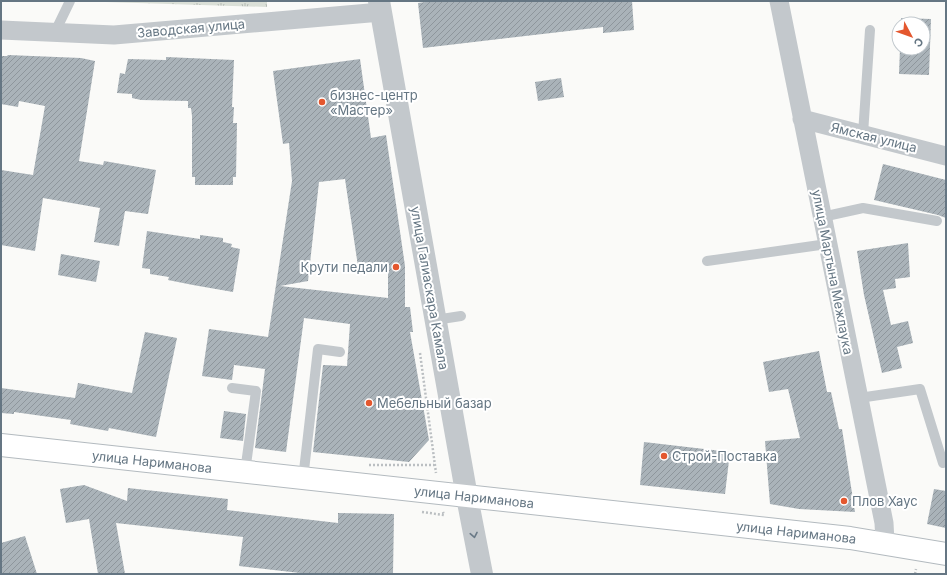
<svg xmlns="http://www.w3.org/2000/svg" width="947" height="575" viewBox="0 0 947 575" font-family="Inter,sans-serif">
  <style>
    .park { fill: url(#park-tufts) }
    .building { fill: url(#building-hatch); fill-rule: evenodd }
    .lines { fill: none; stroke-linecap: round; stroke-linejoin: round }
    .secondary-casing { stroke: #b3babf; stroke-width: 24 }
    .path { stroke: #bbbfc2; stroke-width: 2.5; stroke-dasharray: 2 2; stroke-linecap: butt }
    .service { stroke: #c3c8cc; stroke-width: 10 }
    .minor { stroke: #c3c8cc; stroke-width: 19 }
    .tertiary { stroke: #c3c8cc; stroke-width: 22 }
    .secondary { stroke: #fff; stroke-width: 22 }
    .oneway { stroke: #6a7a87 }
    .poi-dot { fill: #e4572e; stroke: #fff; stroke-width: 1.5 }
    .labels { text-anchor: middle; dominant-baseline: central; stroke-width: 4; stroke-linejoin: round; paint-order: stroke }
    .street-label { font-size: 13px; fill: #657683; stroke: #fff }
    .poi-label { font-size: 13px; fill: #657683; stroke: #fff; text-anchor: start }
  </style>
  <defs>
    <pattern id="park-tufts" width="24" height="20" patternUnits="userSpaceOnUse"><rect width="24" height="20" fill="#dadfd7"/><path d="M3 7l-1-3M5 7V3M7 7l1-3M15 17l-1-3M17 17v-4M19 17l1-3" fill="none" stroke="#b4b9b4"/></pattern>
    <pattern id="building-hatch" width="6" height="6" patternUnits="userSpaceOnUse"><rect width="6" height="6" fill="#aab3b9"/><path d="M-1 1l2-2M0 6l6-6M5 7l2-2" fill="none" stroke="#8e969c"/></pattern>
  </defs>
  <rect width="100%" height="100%" fill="#fafaf8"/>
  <!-- park -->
  <path class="park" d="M74,1H267V7Z"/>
  <!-- building -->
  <path class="building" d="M432,1H632L634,30L603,33V27L423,48L418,3Z
    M901,18L931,19L929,75L899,74L900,48H923V24H901Z
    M8,55L81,58L95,61L79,161L103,165L104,161L156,170L148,214L125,211L119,246L94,242L100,208L43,198L35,251L1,245V170L33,175L45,106L19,101L18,107L1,104V56H7Z
    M166,57L234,60L232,107H234L233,123H237L236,177H233V185H195V177H192V116L191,108H188V101L141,100L132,98V94L117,93L120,73L125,74L128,59L166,60Z
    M360,59L371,138L386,135L405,266V307H410L413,332H410L429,440L409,462L313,452L323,365L347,366L350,324L304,318L286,452L255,448L265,369L234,365L232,380L202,376L209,329L268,337L292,181L289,143L283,144L273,71ZM345,179L359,273L388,269V298L280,286L308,281L319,182Z
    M561,78L564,97L538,101L535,82Z
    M883,164L946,180V218L938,215L874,200Z
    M147,231L200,239V235L223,238V242L232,244L231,247L240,249L233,292L193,285L168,280L169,277L150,274V269L142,268Z
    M908,243L910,277L895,279L896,288L883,290L891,325L908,321L913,343L897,347L902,368L882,373L864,295L857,251Z
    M61,254L100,261L96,282L58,275Z
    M145,332L177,338L156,437L109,428L108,431L70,424L71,420L14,412V414L1,413V388L75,398L78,383L132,393Z
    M819,351L827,392H831L839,429H842L855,512L799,509L770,504L765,441L800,438L788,389L769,392L763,362Z
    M224,411L246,414L243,441L220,438Z
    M644,442L730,452L725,494L640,485Z
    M84,485L127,501L128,488L228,499L227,510L338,523V513L394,514L393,574H309L239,566L243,537L116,523L125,574H98L89,519L66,523L60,489Z
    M934,489L946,491V528L927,524Z
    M25,536L37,574H1V543Z"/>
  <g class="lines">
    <!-- secondary casing -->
    <g class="secondary-casing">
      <g id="secondary">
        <path id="s1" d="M1,445L850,538L946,554"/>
      </g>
    </g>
    <!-- path -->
    <path class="path" d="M420,353L436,473
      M369,465H434
      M422,512L444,515L443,512
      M915,574L916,569"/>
    <!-- service -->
    <path class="service" d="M55,32L70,1
      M863,134L870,30
      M822,217L863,208L937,221
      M707,261L827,244
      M435,320L461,316
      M232,388L256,391L245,472
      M859,398L920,389L943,463
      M303,479L318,349L340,352"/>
    <!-- minor -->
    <path class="minor" d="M779,1L884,523L885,542
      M1,30L114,35L381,12
      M802,119L946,156"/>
    <!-- tertiary -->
    <path class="tertiary" d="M379,1L467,497L482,574"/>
    <!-- secondary -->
    <use href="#secondary" class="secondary"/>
  </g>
  <!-- one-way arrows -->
  <defs><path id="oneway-chevron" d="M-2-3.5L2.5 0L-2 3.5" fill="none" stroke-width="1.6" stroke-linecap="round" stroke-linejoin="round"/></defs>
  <use class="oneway" href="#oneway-chevron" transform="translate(474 535) rotate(79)"/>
  <!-- markers -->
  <g class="poi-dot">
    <circle cx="322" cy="102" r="4"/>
    <circle cx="396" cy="267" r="4"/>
    <circle cx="369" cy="403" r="4"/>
    <circle cx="664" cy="456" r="4"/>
    <circle cx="844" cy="501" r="4"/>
  </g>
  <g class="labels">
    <!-- street labels -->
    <g class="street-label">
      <text transform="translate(191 28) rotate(-5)">Заводская улица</text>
      <text transform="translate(874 137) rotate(14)">Ямская улица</text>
      <text transform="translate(833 272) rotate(79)">улица Мартына Межлаука</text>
      <text transform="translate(430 288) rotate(80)">улица Галиаскара Камала</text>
      <text stroke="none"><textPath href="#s1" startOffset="152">улица Нариманова</textPath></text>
      <text stroke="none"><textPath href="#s1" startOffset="476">улица Нариманова</textPath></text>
      <text stroke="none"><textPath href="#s1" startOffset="800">улица Нариманова</textPath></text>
    </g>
    <!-- poi labels -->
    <g class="poi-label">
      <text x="330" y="95">бизнес-центр<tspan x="330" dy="15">«Мастер»</tspan></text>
      <text x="388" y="267" text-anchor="end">Крути педали</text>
      <text x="377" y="403">Мебельный базар</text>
      <text x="672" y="456">Строй-Поставка</text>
      <text x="852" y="501">Плов Хаус</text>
    </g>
  </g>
  <!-- border -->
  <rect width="947" height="575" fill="none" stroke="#657683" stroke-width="4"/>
  <!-- north arrow -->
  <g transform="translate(911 36) rotate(131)"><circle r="19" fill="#ffffff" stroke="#c1c8cd"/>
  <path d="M0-3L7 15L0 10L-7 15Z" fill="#e4572e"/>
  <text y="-6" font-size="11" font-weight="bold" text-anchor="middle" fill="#657683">С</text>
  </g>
</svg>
